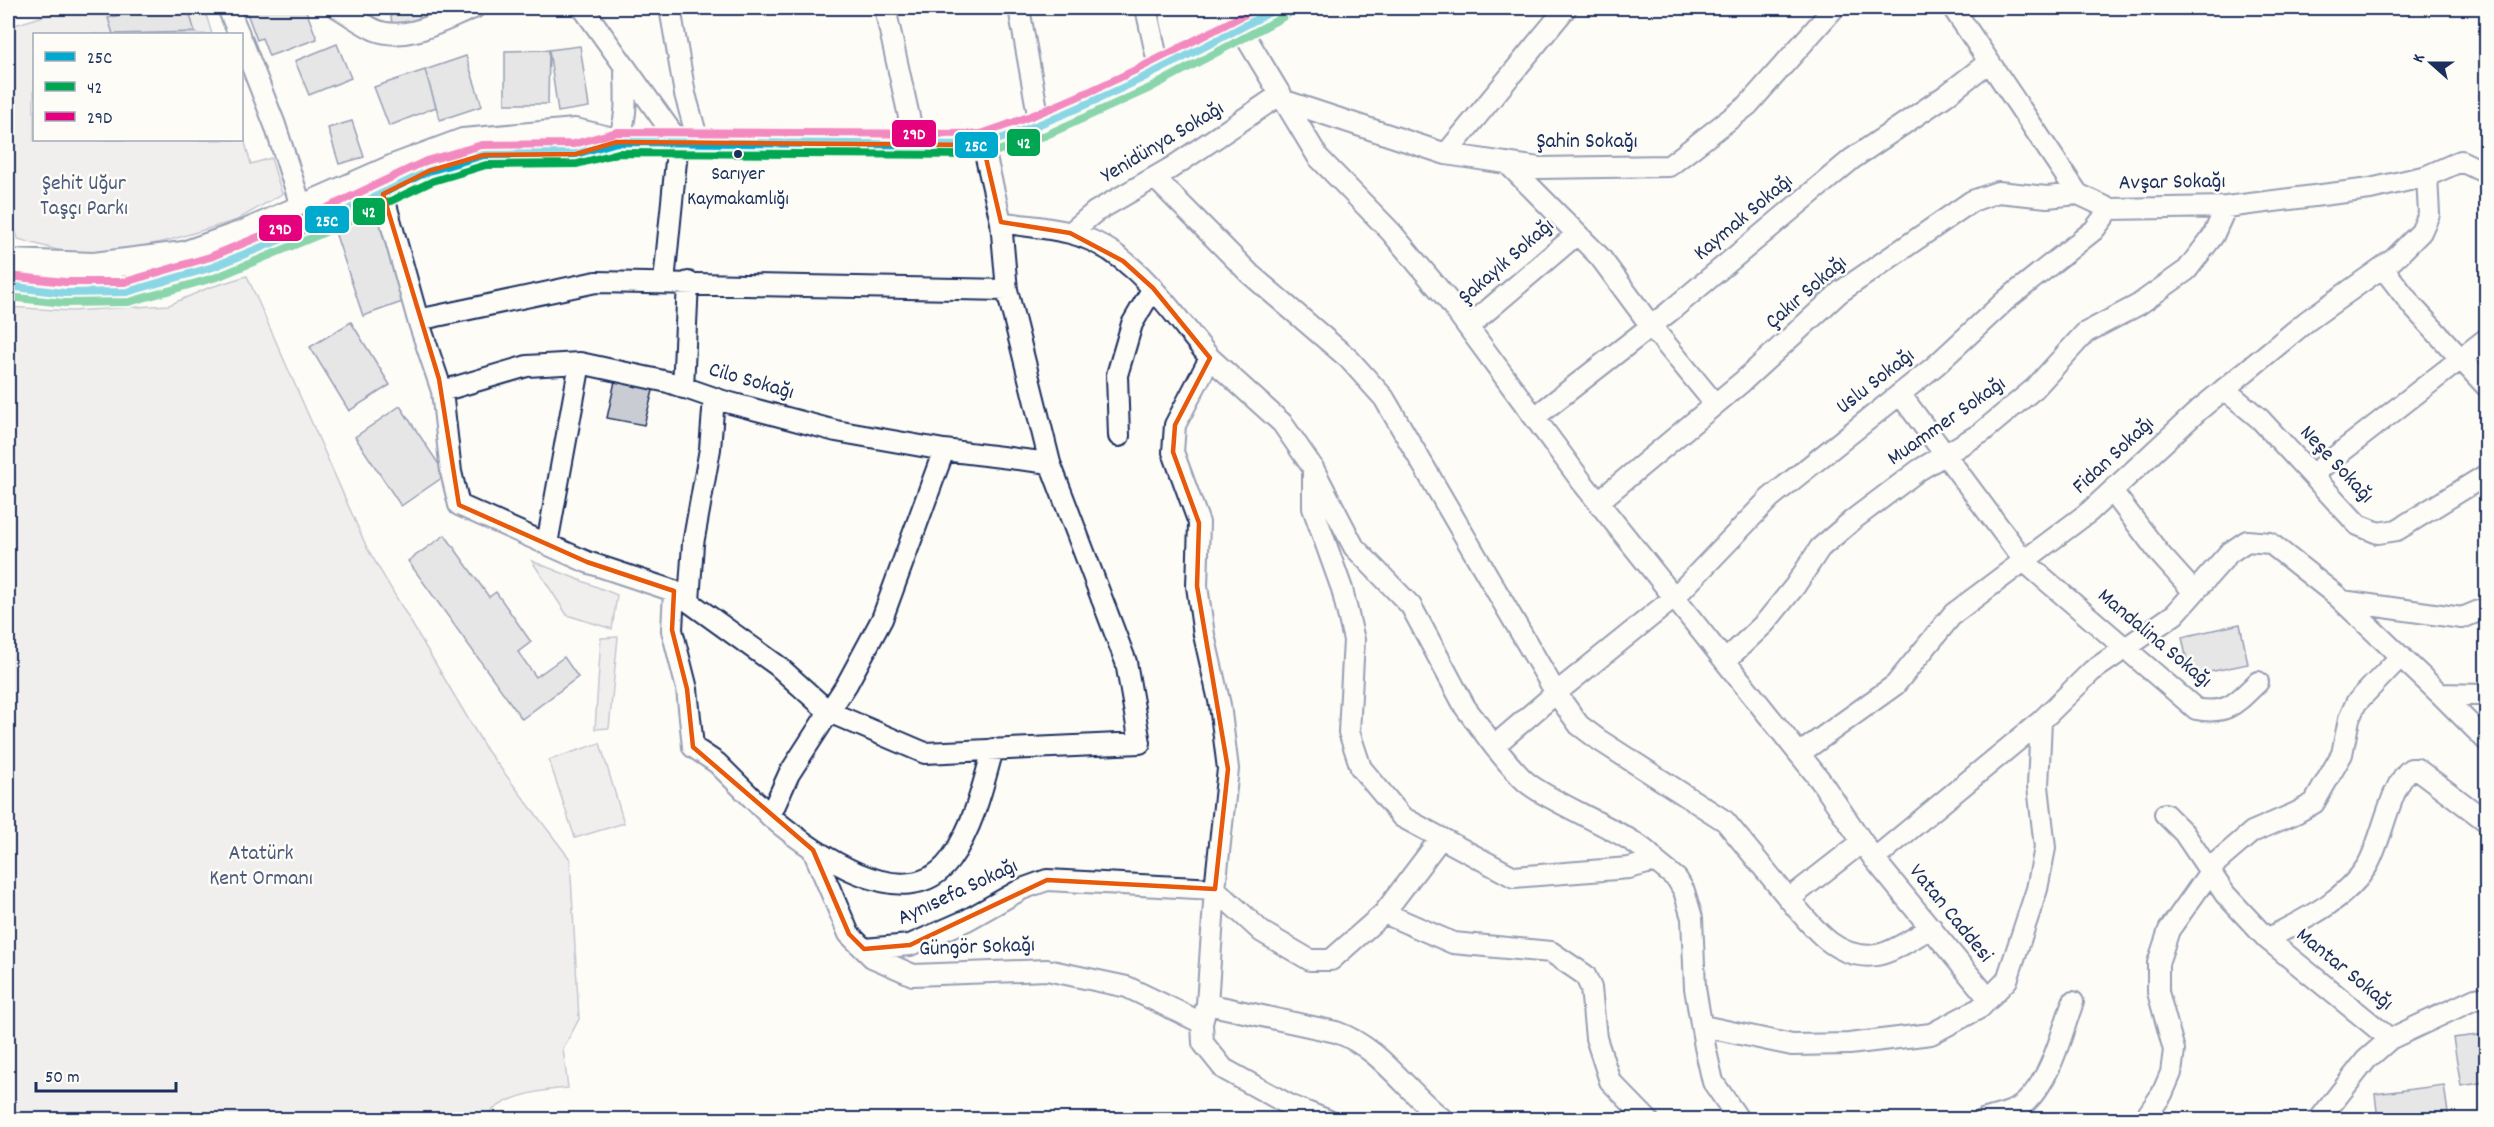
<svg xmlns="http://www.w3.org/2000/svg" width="2494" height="1127" viewBox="0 0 2494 1127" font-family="Dekko,sans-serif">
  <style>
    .green { fill: #e0e1e3; stroke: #7e88a0; stroke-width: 1.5 }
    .building { fill: #c9ccd3; stroke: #1b2f5e; stroke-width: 1.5 }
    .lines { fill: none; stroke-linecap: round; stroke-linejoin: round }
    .minor-casing { stroke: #1b2f5e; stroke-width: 24 }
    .major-casing { stroke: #1b2f5e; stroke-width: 30 }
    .minor { stroke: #fdfcf7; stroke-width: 20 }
    .major { stroke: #fdfcf7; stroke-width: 26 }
    .bus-1-casing { stroke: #fdfcf7; stroke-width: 12 }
    .bus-2-casing { stroke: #fdfcf7; stroke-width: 12 }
    .bus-3-casing { stroke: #fdfcf7; stroke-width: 12 }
    .bus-1 { stroke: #00a9ce; stroke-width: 8 }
    .bus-2 { stroke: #00a651; stroke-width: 8 }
    .bus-3 { stroke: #e5007d; stroke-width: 8 }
    .marked { fill: none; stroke: #e8590c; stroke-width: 4.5; stroke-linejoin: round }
    .bus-dot { fill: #1b2f5e; stroke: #fdfcf7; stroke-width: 2 }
    .labels { text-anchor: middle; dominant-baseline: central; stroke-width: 5; stroke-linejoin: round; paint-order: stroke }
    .bus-label { font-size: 20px; fill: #1b2f5e; stroke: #fdfcf7 }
    .street-label { font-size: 22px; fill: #1b2f5e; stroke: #fdfcf7 }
    .park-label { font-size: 22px; fill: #4c5c7f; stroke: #fdfcf7 }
    .line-badge { stroke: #fdfcf7; stroke-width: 2 }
    .badge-label { font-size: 16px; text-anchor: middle; font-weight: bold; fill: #fff }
  </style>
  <rect width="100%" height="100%" fill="#fdfcf7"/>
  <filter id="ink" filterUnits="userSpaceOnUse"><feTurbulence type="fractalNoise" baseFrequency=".0167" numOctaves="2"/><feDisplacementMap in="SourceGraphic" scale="12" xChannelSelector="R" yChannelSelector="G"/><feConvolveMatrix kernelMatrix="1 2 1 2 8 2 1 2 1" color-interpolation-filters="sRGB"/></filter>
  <g filter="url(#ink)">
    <!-- green -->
    <path class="green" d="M70,8H204L212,34H34V140H242V132L251,164L271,158L282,194L237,220L170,240L121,251L79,256L18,239L8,202V27Z
      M247,276L367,548L486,749L570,859L579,1019L563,1049L568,1088C541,1090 501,1096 484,1119H8V307L71,311L169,305L208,288Z
      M532,561L617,595L612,629L567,615Z
      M618,637L609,728L595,729L601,638Z
      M600,743L624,823L575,838L549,760Z"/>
    <!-- building -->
    <path class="building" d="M121,8H188L195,32L113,34L108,18L123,14Z
      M245,8H305L317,39L269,56L262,38L257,40Z
      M390,8H445L446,16L392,24Z
      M337,44L351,78L309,95L295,61Z
      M580,46L589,107L558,112L549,50Z
      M549,50L548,104H505V51Z
      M466,56L482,106L440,120L425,70Z
      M425,70L436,107L389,126L374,87Z
      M352,121L364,157L339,164L328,128Z
      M374,208L405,301L363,316L332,223Z
      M351,322L390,385L349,411L310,347Z
      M615,381L654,387L644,425L607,418Z
      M400,406L446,475L401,506L355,437Z
      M445,535L489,597L496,592L531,642L518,652L536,677L564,657L578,677L522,719L408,561Z
      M2240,624L2248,664L2190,676L2182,637Z
      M2486,1034V1082L2461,1086L2453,1038Z
      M2444,1085L2449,1120H2378L2375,1094Z"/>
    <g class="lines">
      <!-- minor casing -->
      <g class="minor-casing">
        <path id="minor" d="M228,8L239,34
          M338,8C350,15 362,24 375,30C407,43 445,19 474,8
          M583,8L678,141L664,282
          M670,8L685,94L698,141
          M885,8L915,144
          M1019,8L1040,126
          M1146,8L1160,72
          M1953,8L2078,194L2110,209L2226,207L2370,189L2427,176L2461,161L2486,173
          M1241,29L1318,157L1391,232L1448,300L1582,482L1820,780L1874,859L2041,721L2092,671L2175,614L2229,553L2247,541L2270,543L2337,596L2440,694L2486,695
          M242,41L275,125L302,209
          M1285,101L1446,154L1539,168L1669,166L1748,105L1834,8
          M617,142C629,117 625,94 625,67
          M983,145L1001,222
          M1446,154L1566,8
          M1507,163L1600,257L1651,326L1715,404
          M1155,178L1250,274L1349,359L1384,398L1556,693L1675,597L1770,498L1935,366L2006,300L2094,230L2110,209
          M383,194L418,320L596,282L1007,290L1001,222C1023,226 1047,227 1070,233C1132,248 1171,312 1210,358L1175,425L1173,452L1199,523L1197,586L1204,635L1220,705L1228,769L1215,889L1207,1004L1202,1023L1203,1043L1224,1069L1291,1106L1327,1120
          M1070,233L1095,212L1171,168L1281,94
          M2383,268L2413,307L2486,386
          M418,320L442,391L451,472L459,505L587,562L674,591L778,666L829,712L925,753L1140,743L1126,662L1050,463L1007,290
          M1468,327L1577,234
          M1210,358L1282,423L1313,468L1354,547L1411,606L1465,707L1494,746L1556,693L1579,725L1599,740L1725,821L1789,899L1862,842
          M683,388L688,282
          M2224,389L2260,419L2358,525L2378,533L2397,530L2486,475
          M442,391L527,366L580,363L668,382L723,401L836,431L944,450L1050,463
          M1900,394L2025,562L2196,709C2228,715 2236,703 2258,682
          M1535,417L1669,312L1852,159L1945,96L1989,62
          M1119,436L1117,375L1132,324L1153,288
          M944,450L882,619L847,684L789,774L770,816C809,849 905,921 950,860C973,828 983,786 993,749
          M1313,470V508L1342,589L1354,640L1349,732L1361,768L1402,817L1514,877L1629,868L1655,861C1642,837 1552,805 1525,781C1514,771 1504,758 1494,746
          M2313,474L2486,339
          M2112,491L2159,553L2194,592
          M1598,502L1742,382L1840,292L1972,201L1998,192L2047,197L2078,194
          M547,544L580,363
          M674,591L672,630L687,689L693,747L717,763L770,816
          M689,601L693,544L710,449L714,398
          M2342,601L2462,618L2486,608
          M1725,661L1765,623L1795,586L1820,548L1854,519L1919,470L1981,433L2035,388L2085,333L2138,305L2187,270L2213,236L2226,207
          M2440,694L2486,740
          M1799,754L1895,685L1953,614L2089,512L2200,409L2307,321L2394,259L2421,232L2429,214L2427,176
          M2165,814L2184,833L2225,894L2267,939C2303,920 2345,901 2367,866C2382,842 2390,784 2411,769H2417L2486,821
          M813,850L849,934L872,957L913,975L1047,970L1127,987L1202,1023
          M1874,859L1989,999
          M1655,861L1677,879L1684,891L1692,918L1695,988L1705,1047L1713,1082L1739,1120
          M1789,899C1812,926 1836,961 1877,955C1895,952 1915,936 1932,928
          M1384,913L1440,839
          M2267,939L2390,1039
          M864,949L910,945L967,920L1022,889L1047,880L1215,889L1262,932L1310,960H1331L1384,913L1453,943L1551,952L1585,975L1591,988L1596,1038L1610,1081L1648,1120
          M1207,1004L1336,1032C1382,1048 1406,1092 1444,1120
          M1703,1026L1792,1045L1849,1044L1931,1034L1980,1008L2007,980L2037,889L2045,848L2038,786L2041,721
          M1983,1120C1998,1115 2015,1113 2026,1102C2052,1077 2061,1034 2073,1002
          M2144,1120L2162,1094L2171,1073L2174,1050L2158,992V963L2169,930L2217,862L2252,832L2296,813L2314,803L2342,754L2349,719L2356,703L2401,656
          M2319,1120L2366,1060L2390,1039L2475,999L2486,997"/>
      </g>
      <!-- major casing -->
      <g class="major-casing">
        <path id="major" d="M8,263L94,266L184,255L246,233L396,167L463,142L575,132L617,142L983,145L1040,126L1146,78L1278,8
          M8,286L64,293L127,292L213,267L316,225L429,171L484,155L576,154L614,143"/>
      </g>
      <!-- minor -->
      <use href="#minor" class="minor"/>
      <!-- major -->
      <use href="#major" class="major"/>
      <!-- bus-1 casing -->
      <g class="bus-1-casing">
        <path id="bus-1" d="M8,286L64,293L127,292L213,267L316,225L429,171L484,155L576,154L617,142L983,145C1087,110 1182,59 1278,8"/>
      </g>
      <!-- bus-2 casing -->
      <g class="bus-2-casing">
        <path id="bus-2" d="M8,297L64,303L129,302L217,277L321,234L433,181L486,165L577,164L618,153L985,155L1044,136L1150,88L1283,17"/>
      </g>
      <!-- bus-3 casing -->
      <g class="bus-3-casing">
        <path id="bus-3" d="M9,276L65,282H125L210,257L312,215L426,161L482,145L574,144L617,132L981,134C1078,102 1167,55 1257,8"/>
      </g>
      <!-- bus-1 -->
      <use href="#bus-1" class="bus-1"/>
      <!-- bus-2 -->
      <use href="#bus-2" class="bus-2"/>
      <!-- bus-3 -->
      <use href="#bus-3" class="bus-3"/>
    </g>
  </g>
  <!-- marked area -->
  <path d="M0 0H2494V1127H0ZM617,142L983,145L1001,222L1070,233L1123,261L1153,288L1210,358L1175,425L1173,452L1199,523L1197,586L1228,769L1215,889L1047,880L910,945L864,949L849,934L813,850L693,747L687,689L672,630L674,591L587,562L459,505L439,379L383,194L429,171L484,155L576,154Z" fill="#fdfcf7" fill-opacity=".55" fill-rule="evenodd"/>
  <path class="marked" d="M617,142L983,145L1001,222L1070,233L1123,261L1153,288L1210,358L1175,425L1173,452L1199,523L1197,586L1228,769L1215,889L1047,880L910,945L864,949L849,934L813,850L693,747L687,689L672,630L674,591L587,562L459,505L439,379L383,194L429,171L484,155L576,154Z"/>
  <!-- markers -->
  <circle class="bus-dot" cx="738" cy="154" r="5"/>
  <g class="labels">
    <!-- bus labels -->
    <g class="bus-label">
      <text x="738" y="175">Sarıyer<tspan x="738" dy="25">Kaymakamlığı</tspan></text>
    </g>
    <!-- street labels -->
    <g class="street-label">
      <text x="1587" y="142">Şahin Sokağı</text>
      <text transform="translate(1163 143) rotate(-31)">Yenidünya Sokağı</text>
      <text transform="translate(2172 183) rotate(-1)">Avşar Sokağı</text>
      <text transform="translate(1744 218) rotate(-40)">Kaymak Sokağı</text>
      <text transform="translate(1507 262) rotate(-41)">Şakayık Sokağı</text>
      <text transform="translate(1807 293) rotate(-41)">Çakır Sokağı</text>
      <text transform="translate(751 382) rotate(16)">Cilo Sokağı</text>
      <text transform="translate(1876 382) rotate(-38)">Uslu Sokağı</text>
      <text transform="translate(1947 422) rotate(-35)">Muammer Sokağı</text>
      <text transform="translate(2114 456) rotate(-43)">Fidan Sokağı</text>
      <text transform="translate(2336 465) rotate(47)">Neşe Sokağı</text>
      <text transform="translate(2154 639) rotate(40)">Mandalina Sokağı</text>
      <text transform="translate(958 893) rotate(-25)">Aynısefa Sokağı</text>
      <text transform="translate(1950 914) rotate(51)">Vatan Caddesi</text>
      <text transform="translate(977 948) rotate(-2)">Güngör Sokağı</text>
      <text transform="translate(2344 970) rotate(39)">Mantar Sokağı</text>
    </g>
    <!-- park labels -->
    <g class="park-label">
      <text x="84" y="184">Şehit Uğur<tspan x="84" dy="25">Taşçı Parkı</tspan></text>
      <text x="261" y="854">Atatürk<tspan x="261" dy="25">Kent Ormanı</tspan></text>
    </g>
  </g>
  <g class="line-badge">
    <rect x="891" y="119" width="46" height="29" rx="6" fill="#e5007d"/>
    <rect x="1006" y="128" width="35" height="29" rx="6" fill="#00a651"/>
    <rect x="954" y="131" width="45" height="28" rx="6" fill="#00a9ce"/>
    <rect x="352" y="197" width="34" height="29" rx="6" fill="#00a651"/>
    <rect x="304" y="205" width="46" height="29" rx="6" fill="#00a9ce"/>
    <rect x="258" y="214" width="45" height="28" rx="6" fill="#e5007d"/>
  </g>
  <g class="badge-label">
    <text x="914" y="139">29D</text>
    <text x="1024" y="148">42</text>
    <text x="976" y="151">25C</text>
    <text x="369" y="217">42</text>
    <text x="327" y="226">25C</text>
    <text x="280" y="234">29D</text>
  </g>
  <!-- margin -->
  <rect width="2494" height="1127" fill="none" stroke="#fdfcf7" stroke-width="30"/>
  <rect x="15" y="15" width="2464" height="1097" fill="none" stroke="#1b2f5e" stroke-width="2" filter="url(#ink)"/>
  <!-- legend -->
  <rect x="33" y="33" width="210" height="108" fill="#fdfcf7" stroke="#a3aaba" stroke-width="1.5"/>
  <rect x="45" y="52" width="30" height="9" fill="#00a9ce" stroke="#a3aaba" stroke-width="1.5"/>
  <text x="87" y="63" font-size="18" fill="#1b2f5e">25C</text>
  <rect x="45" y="82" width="30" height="9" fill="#00a651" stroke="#a3aaba" stroke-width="1.5"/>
  <text x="87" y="93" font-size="18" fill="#1b2f5e">42</text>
  <rect x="45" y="112" width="30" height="9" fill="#e5007d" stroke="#a3aaba" stroke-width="1.5"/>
  <text x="87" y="123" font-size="18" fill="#1b2f5e">29D</text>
  <!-- north arrow -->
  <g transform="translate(2431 63) rotate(291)" stroke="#fdfcf7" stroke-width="4.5" paint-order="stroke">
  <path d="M0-4.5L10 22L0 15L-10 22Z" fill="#1b2f5e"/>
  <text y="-9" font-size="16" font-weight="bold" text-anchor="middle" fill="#1b2f5e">K</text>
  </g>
  <!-- scale -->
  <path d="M36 1082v9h140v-9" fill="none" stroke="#1b2f5e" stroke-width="3"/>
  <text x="45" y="1082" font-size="18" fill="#1b2f5e" stroke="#fdfcf7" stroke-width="4.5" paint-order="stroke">50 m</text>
</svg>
